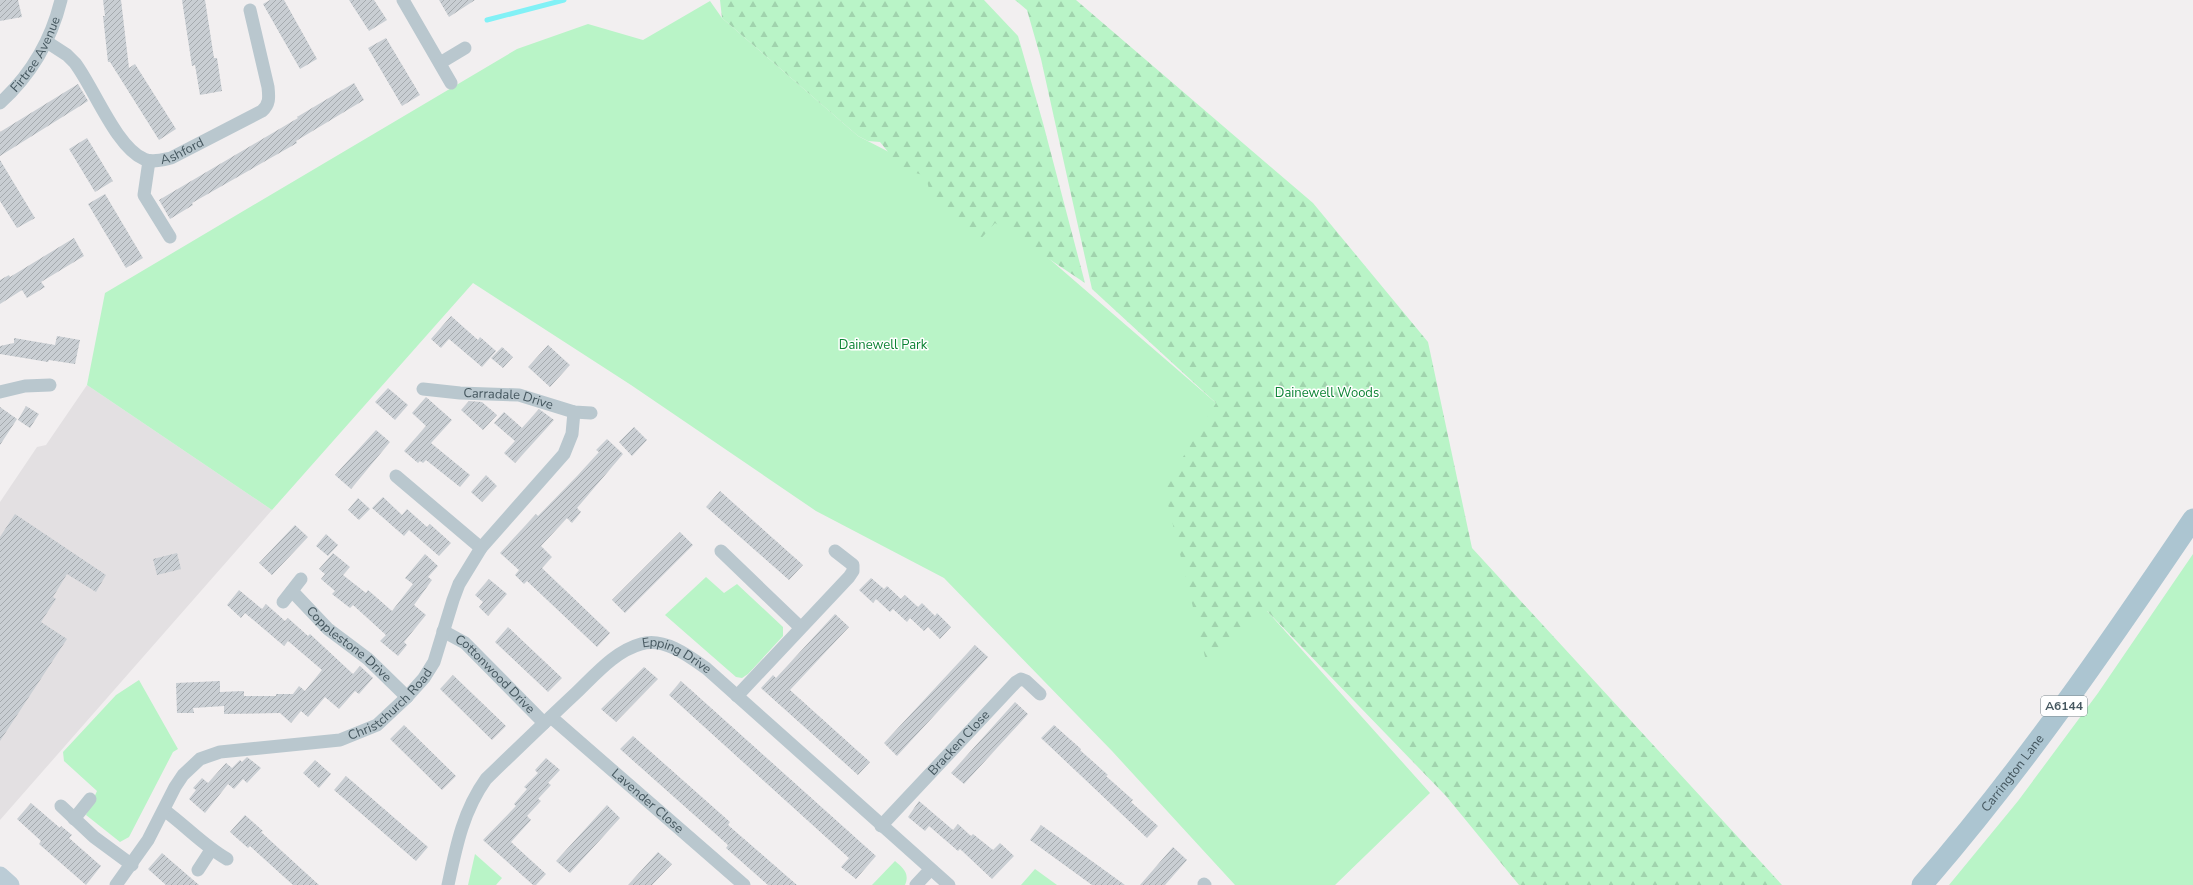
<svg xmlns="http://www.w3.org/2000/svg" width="2193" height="885" viewBox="0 0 2193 885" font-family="'Nunito Sans',sans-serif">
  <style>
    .education { fill: #e3e0e2 }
    .green { fill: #b9f4c7 }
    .forest { fill: url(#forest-firs) }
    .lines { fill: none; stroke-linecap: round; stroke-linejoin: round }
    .stream { stroke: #82f1f6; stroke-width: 5 }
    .building { fill: url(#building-hatch) }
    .street { stroke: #b9c7ce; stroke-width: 13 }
    .secondary { stroke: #bbccd6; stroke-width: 19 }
    .primary { stroke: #acc5d1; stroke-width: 21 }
    .labels { text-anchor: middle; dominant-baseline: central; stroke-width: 3; stroke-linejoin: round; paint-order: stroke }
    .shield { fill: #fff; stroke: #7d898f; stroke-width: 1 }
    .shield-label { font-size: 12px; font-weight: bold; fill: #45575f }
    .street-label { font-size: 13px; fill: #45575f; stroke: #fff }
    .park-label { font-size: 13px; fill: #0d8435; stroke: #fff }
  </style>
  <defs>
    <pattern id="forest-firs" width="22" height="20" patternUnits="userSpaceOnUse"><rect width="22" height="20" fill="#b9f4c7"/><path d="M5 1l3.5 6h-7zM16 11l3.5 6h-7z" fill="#a0d3ad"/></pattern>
    <pattern id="building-hatch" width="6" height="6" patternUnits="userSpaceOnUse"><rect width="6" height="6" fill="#c9ced3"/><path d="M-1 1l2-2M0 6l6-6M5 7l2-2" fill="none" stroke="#a5aaae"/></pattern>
  </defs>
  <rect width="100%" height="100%" fill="#f2eff0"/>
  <!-- education -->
  <path class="education" d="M87,385L272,510L0,820V502L37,447L46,445Z"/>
  <!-- green -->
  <path class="green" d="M710,1L722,18L858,136L980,199L1216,403L1267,611L1430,793L1335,885H1235L1112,751L944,578L816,511L631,385L473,283L272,510L87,385L105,293L517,49L588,24L643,40Z
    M2193,554V885H1949L2018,801L2098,693Z
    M706,577L724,593L737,584L783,627V636L748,674L742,678L736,677L665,615Z
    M139,680L178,749L173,752L129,837L120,842L86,815L97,791L64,761L63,752L116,695Z
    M475,854L502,878L496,885H468Z
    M895,861C903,868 910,873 905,885H872Z
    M1035,869L1057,885H1021Z"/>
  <!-- forest -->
  <path class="forest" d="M720,0H984L1018,36L1043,123L1085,283L995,223L977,243L932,203L926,176L902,169L880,142L868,141L858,136L722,18Z
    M1015,0H1076L1313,203L1428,342L1472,548L1782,885H1519L1446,796L1267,611L1207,665L1164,488L1216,403L1092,289L1041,59L1027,10Z"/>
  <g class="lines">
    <!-- stream -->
    <path class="stream" d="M487,20L564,0"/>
  </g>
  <!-- building -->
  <path class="building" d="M0,0H18L22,17L0,21Z
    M103,0H121L129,68L135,64L176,129L159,140L110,62H108L103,16H105Z
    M182,0H205L214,58H217L222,91L200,95L195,65L192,66Z
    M270,0H284L317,59L300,69L263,4Z
    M349,0H374L387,20L369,31Z
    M439,0H475L449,17Z
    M386,38L420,95L402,106L368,48Z
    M354,83L364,100L296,141L297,143L192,203L193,205L170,219L159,200L298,118L297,117Z
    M78,84L88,101L0,156V132Z
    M87,138L113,181L95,192L69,149Z
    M0,160L35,218L17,228L0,201Z
    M105,194L143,258L126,268L88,204Z
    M74,238L84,256L41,282L45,287L27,298L22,290L0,304V280L9,275L10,277Z
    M451,316L478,340L480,337L496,351L482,367L449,339L441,348L431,339Z
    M57,336L80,340L75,364L49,360L48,362L0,354V346L14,343V338L55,345Z
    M548,345L570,365L550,387L528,367Z
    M502,347L513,357L503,368L491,358Z
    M388,388L408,405L395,420L375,402Z
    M426,397L452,420L431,443L470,475L460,487L426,460L423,463L420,461L418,463L404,451L426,426L412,413Z
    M469,401L482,402L497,415L483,430L461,410Z
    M26,406L39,414L30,428L18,420Z
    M0,407L17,419L0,445Z
    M539,409L554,420L515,463L504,453L515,441L494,423L504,412L522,428Z
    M634,427L647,440L632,456L619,442Z
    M376,430L390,442L351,489L335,475Z
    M607,439L623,454L577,508L581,512L572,523L567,518L541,546L552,557L542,568L610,633L597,647L527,581L524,584L515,575L519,570L500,553L536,514L538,516L578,475L599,452L596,450Z
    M486,475L497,486L482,502L471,492Z
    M720,491L803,565L789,580L706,507Z
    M383,497L402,515L407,509L427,527L430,524L451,543L439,556L409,530L404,536L372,508Z
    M358,498L370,509L359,520L348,510Z
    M15,514L106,575L96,592L67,574L53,597L56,599L41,622L67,639L0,741V537Z
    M295,525L308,537L272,575L259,563Z
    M680,532L693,545L625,613L612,600Z
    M326,534L338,545L328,556L316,546Z
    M177,553L181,569L157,575L153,559Z
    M333,553L350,567L343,575L366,593L368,590L392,611L413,584L405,578L425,554L438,566L428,577L432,580L414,605L426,615L404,642L407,645L398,656L380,641L386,635L353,605L350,608L332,594L335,591L321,579L325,574L319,569Z
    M871,578L884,589L887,586L901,599L905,595L918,607L922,603L935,616L937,613L951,627L940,639L928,627L924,631L910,618L907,622L893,609L890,612L876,599L873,603L859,590Z
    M489,579L507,594L488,616L479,607L483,602L475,595Z
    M239,590L262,609L266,604L285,621L288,618L308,636L310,634L353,674L360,666L373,678L359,694L355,691L339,709L325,697L308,717L301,711L291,723L280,713L224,714V706L193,708L194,713H177L176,683L220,681V692L244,691V696H276V694H293L299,686L305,691L322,670L288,641L284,646L245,613L241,618L227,605Z
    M835,614L849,627L790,690L870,762L858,775L761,688L773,675L776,678Z
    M508,627L562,678L548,692L495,642Z
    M975,645L988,657L897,756L884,743Z
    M644,667L658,679L616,722L601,709Z
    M453,675L506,726L492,740L440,689Z
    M681,681L876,856L856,879L841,867L849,858L669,695Z
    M1015,702L1028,714L964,784L951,773Z
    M404,725L456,776L442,790L390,739Z
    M1054,725L1081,749L1080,750L1108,775L1106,776L1133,800L1131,802L1158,826L1147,838L1041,738Z
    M633,736L730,822L728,825L797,885H768L726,848L728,845L620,749Z
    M247,757L261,768L247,783L243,779L234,789L228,784L205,813L189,799L196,790L193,788L202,778L208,783L226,763L232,768L240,760L242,762Z
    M546,758L560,770L548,783L551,785L538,799L541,801L527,816L531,820L511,842L546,874L536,885H533L483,840L516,806L514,804L527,789L524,787L538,773L535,770Z
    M315,760L331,774L319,788L303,773Z
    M346,776L428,847L416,861L334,790Z
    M919,801L953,830L958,824L971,836L973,834L993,850L1000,843L1014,856L992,879L960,849L958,851L929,826L925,831L908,817Z
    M31,803L60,828L61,826L72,835L69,838L101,866L86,885L39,844L41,841L17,819Z
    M607,805L620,818L570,873L556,861Z
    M245,815L263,831L261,832L319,885H293L250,846L248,848L230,832Z
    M1041,825L1071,846L1125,885H1092L1030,840Z
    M1173,847L1187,860L1165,885H1140Z
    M658,852L672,864L652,885H628Z
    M162,853L199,885H166L148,869Z"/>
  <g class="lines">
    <!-- street -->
    <g class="street">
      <path d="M403,0L451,83"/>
      <path id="s1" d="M47,42L67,55L75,63C94,88 116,147 144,159C152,163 162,160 171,158L262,111C270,104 269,97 268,87L250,10"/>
      <path d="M440,63L465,48"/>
      <path id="s2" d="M0,103C31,75 51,41 61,0"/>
      <path d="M149,161L144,195L170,237"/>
      <path id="s3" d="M423,389L460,393L519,395L574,412L591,413"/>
      <path d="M0,392L25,386L50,385"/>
      <path d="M396,476L481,548"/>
      <path d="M721,551L800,627"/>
      <path id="s4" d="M292,591L328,629L368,659L407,697"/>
      <path d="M283,602L301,579"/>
      <path id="s5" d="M443,631L465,643L544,723"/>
      <path d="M737,696L849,577L853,571V565L835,551"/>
      <path id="s6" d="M551,717L744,885"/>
      <path d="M61,806L94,837L132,865"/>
      <path d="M164,810C186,826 204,846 227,859"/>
      <path d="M74,819L90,799"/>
      <path id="s7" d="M881,826L1016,682L1021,679L1026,681L1040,694"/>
      <path d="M198,870L211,850"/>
      <path d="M1204,884L1205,885"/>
      <path id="s8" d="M116,885L148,840L175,787L183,775L200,759L220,752L340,740L377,725L407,697L424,678L434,662L453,600L459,584L481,548L564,454L572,434L574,412"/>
      <path id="s9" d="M448,885C456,847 463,811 486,779C516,750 546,721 576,693C595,675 615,651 641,644C664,637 689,656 707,669L949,885"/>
      <path d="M916,885L930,870"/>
    </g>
    <!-- secondary -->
    <path class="secondary" d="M0,876L10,885"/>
    <!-- primary -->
    <path class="primary" id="s10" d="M1922,885C2022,770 2108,645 2193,519"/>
  </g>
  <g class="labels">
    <!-- shield labels -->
    <rect class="shield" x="2041" y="696" width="46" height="20" rx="3"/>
    <g class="shield-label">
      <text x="2064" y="706">A6144</text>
    </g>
    <!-- street labels -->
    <g class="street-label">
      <text stroke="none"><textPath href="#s2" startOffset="61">Firtree Avenue</textPath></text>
      <text stroke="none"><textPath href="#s1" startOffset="195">Ashford</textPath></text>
      <text stroke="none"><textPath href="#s3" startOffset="86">Carradale Drive</textPath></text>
      <text stroke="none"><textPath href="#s4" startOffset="78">Copplestone Drive</textPath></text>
      <text stroke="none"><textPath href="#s9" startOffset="359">Epping Drive</textPath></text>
      <text stroke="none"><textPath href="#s5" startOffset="68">Cottonwood Drive</textPath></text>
      <text stroke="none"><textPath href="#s8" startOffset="357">Christchurch Road</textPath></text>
      <text stroke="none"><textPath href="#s7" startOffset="114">Bracken Close</textPath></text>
      <text stroke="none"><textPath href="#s10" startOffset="144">Carrington Lane</textPath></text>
      <text stroke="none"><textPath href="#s6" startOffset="128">Lavender Close</textPath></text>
    </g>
    <!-- park labels -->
    <g class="park-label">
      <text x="883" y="345">Dainewell Park</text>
      <text x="1327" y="393">Dainewell Woods</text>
    </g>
  </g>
</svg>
